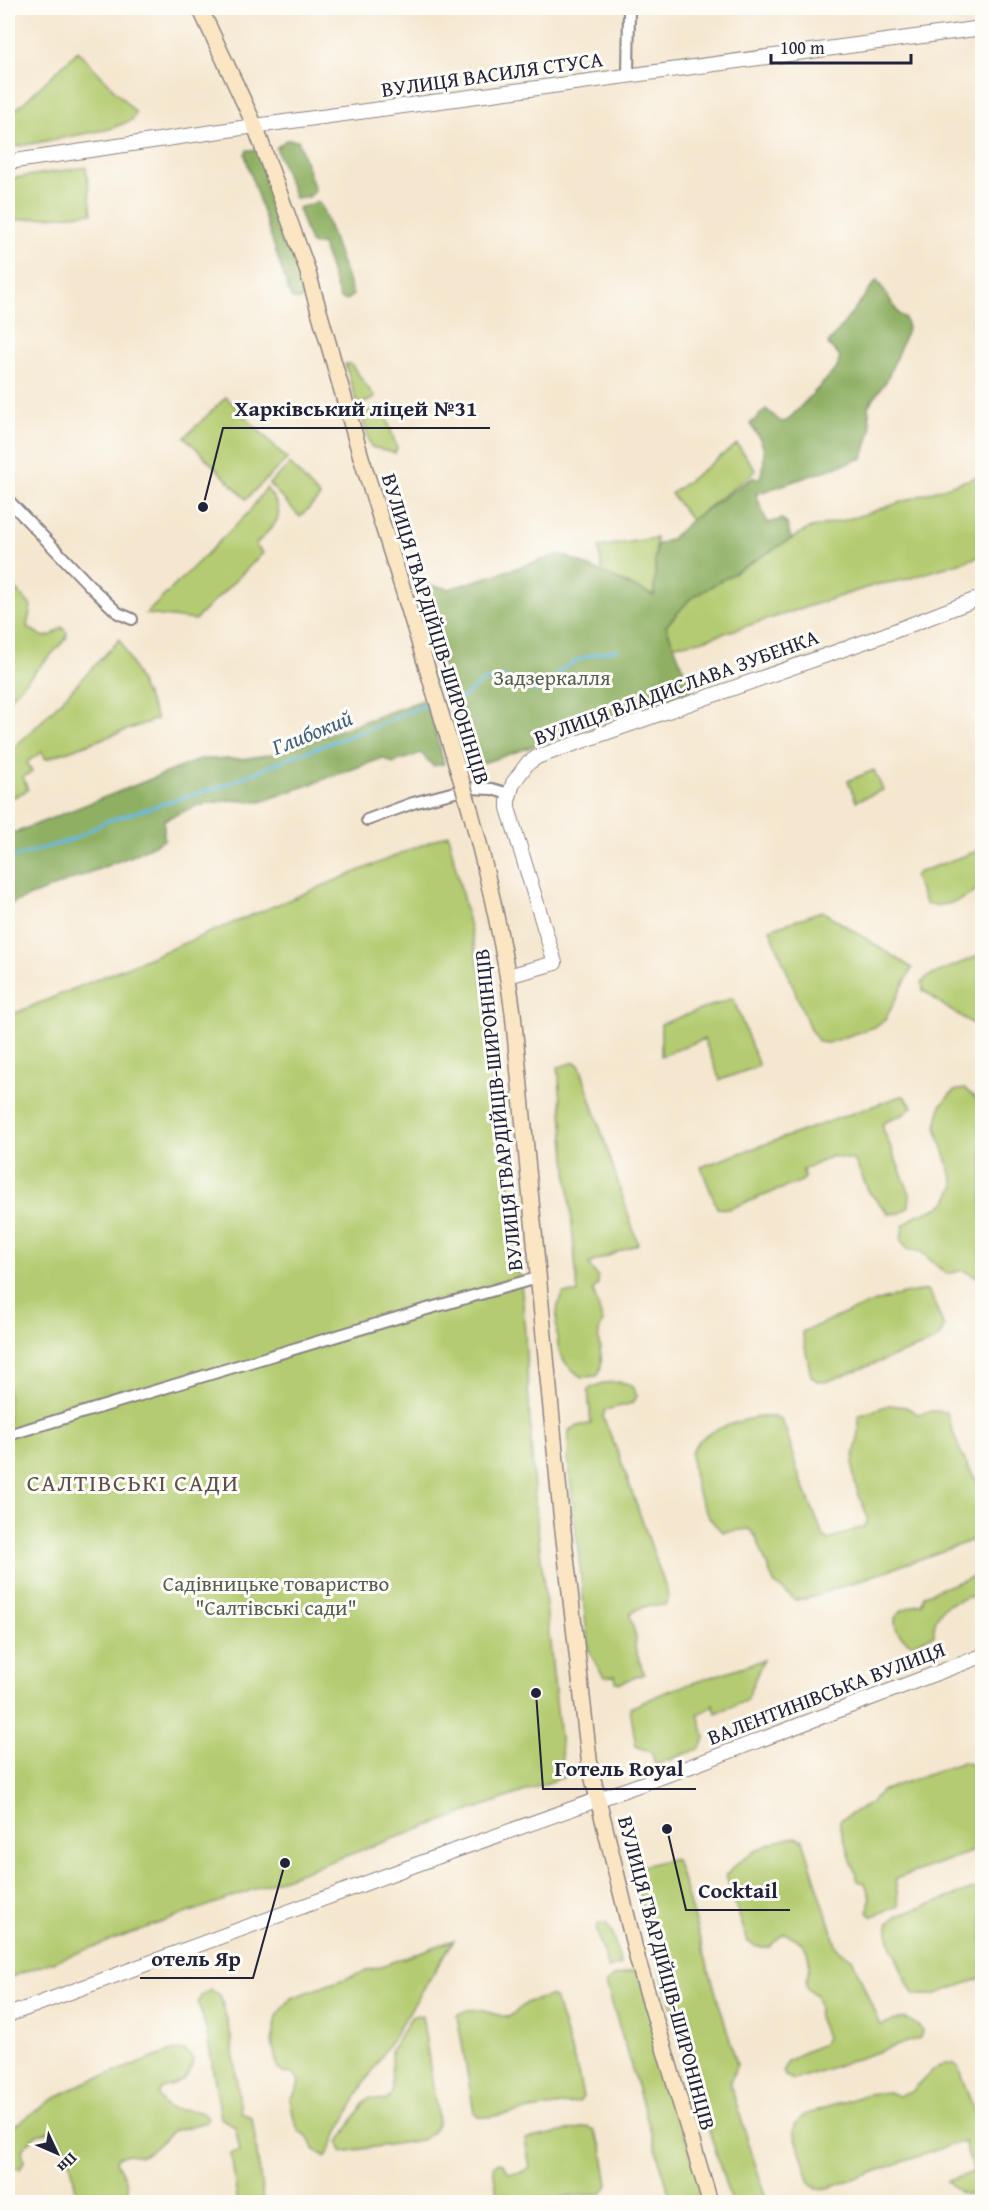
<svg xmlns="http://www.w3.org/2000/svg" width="990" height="2210" viewBox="0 0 990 2210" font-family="'Gentium Book Plus',serif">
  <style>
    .green { fill: #b4cc71; stroke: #6b7756; stroke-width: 1.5 }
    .forest { fill: #8fb063; stroke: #58694f; stroke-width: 1.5 }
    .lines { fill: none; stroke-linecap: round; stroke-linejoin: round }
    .stream { stroke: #63b9e0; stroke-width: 3 }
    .minor-casing { stroke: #8c8485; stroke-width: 14 }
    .tertiary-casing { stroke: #8c8485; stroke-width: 16 }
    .secondary-casing { stroke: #8c8485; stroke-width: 18 }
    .minor { stroke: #fff; stroke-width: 10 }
    .tertiary { stroke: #fff; stroke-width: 14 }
    .secondary { stroke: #fbe6c4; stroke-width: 15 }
    .secondary-bridge-casing { stroke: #8c8485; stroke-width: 18; stroke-linecap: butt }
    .secondary-bridge { stroke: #fbe6c4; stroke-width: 15 }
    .labels { text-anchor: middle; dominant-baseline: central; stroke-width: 6; stroke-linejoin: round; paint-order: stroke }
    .street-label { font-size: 21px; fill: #22223b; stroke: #fdfcf7 }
    .park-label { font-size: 21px; fill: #555e4e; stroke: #fdfcf7 }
    .water-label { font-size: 22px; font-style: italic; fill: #3c5e7d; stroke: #fdfcf7 }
    .quarter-label { font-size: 24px; letter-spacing: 1.5px; fill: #5f4f4a; stroke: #fdfcf7 }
    .leader { fill: none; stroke: #22223b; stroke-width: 2 }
    .callout-dot { fill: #22223b; stroke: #fdfcf7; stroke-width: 2 }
    .callout-label { font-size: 22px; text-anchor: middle; font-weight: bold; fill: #22223b; stroke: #fdfcf7; stroke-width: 6; stroke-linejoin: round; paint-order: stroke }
  </style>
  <rect width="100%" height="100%" fill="#fdfcf7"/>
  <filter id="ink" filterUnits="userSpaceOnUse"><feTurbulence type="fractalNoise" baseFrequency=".0167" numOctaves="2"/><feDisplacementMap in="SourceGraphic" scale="12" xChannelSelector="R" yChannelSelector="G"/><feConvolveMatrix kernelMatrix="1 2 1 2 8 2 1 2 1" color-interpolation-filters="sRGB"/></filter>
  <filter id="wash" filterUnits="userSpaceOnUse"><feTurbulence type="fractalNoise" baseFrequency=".008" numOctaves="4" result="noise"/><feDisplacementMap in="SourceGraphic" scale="24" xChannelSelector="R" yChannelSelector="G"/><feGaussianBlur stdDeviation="1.35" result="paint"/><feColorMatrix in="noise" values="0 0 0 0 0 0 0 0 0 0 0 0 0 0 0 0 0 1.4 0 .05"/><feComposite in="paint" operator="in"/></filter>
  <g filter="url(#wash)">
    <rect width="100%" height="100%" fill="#f5e7cf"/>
    <!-- green -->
    <path class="green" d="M78,51L136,113L132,120L110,129L8,148V115L19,107Z
      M86,167L92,213L16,220L8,219V179Z
      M345,364H351L375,398L358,406Z
      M226,397L287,459L246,499L185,437Z
      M378,407L385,413L397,448L395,453L371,447L362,417L365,412Z
      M737,444L756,471L691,520L671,494Z
      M290,464L320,497L300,517L269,484Z
      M982,475V556L904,580L875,585L700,641L633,652L666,626L690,599L808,529L856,517Z
      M266,488C290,516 276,523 255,545L263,553L195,620L146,614L249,512Z
      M656,538L654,597L602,573L599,547Z
      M8,583L19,592L31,606L27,627L44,637L52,635L62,627L67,633L66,639L8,700Z
      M120,639L157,719L46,759L42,752L27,762L32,772L23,777L28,790L8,800V753L36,727Z
      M874,770L883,790L856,801L848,781Z
      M448,834L489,1009L523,1302L534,1492L564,1777L8,1978V1016Z
      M982,849V885C970,898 944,909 926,904L914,877L917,873Z
      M822,911L912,968L885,1020L874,1027L828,1043L819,1042L810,1029L770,929Z
      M982,954V1029L950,1010L923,990L922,983L927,977Z
      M733,998L759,1066L720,1080L704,1039L661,1056V1024Z
      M575,1062L580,1066L638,1244L588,1264L598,1277V1284L593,1290L603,1322C591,1343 609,1356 597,1376L582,1377C575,1373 569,1367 564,1361C555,1349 553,1304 564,1293H578L558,1067Z
      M965,1089L976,1098L982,1112V1279L962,1270L949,1274L944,1272L920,1251L907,1249L901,1241L903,1226L917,1215L938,1208L947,1201L955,1185L936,1127L941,1105L953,1091Z
      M901,1096L905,1097L912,1107L904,1114L883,1123V1129L910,1194L909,1206L901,1213L889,1214L869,1192L855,1161L832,1156L803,1170L804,1178L802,1181L729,1209L717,1208L701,1167Z
      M927,1290L932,1297L944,1327L940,1336L933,1342L825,1382L817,1381L811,1376L802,1332C842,1315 883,1295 927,1290Z
      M621,1382L631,1385L637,1396L633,1403L605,1410L603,1417L620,1458L667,1591L668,1599L665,1605H649L632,1611L630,1617L636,1637L635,1648L644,1674L620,1683L616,1682L615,1676L604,1677L589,1652L568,1459L569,1430L581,1425L591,1424L588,1389L603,1383Z
      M889,1405L906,1407L918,1414L933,1411L946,1412C954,1434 965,1471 982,1486V1537L807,1599L795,1600L774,1583L756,1537L749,1529L723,1532C700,1515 692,1478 691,1451C694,1448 697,1443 700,1440C715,1427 762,1411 781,1419L786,1430L797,1470L823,1535L828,1540L865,1526L868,1518C861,1501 852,1482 853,1463C855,1446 862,1433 858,1416Z
      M982,1573V1598L979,1594C955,1601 932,1605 934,1635L911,1644C901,1637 894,1631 895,1618L902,1610L922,1603L924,1595Z
      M763,1660L746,1701L716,1713L713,1704L709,1709L698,1714L705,1738L699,1749L655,1765L652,1753L636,1746L630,1708L668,1691Z
      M963,1762L973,1765L982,1772V1848L895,1879L899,1906L872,1916L868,1911L870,1898L865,1883L858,1881L840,1827V1820L871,1803L881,1791Z
      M796,1837L803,1840L837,1948L842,1953L852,1958L878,2021L881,2025C902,2018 906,2013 922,2030L920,2038L794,2080L785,2076L783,2071L786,2062L798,2055L823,2044L826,2037L818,2017L819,2007L817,1995C813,1993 808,1991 806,1987C805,1982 807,1977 808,1973C812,1951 804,1940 784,1933L769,1947H757L748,1942L726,1876C738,1857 774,1839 796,1837Z
      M671,1859L675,1860L678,1865L737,2064L730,2083L767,2202H731L644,1916C641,1900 631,1880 643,1866Z
      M982,1886V1978L933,1995H914C907,1984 886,1938 888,1926C888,1921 893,1919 897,1916Z
      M600,1923H606L612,1933L621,1965L608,1969L596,1928Z
      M454,1940L359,2092L326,2157L314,2150L307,2136L299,2131L294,2120L290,2099L296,2092L299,2082L294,2073L285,2074L278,2069L272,2042L277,2016L291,1998Z
      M633,1971L639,1975L701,2190L700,2197C690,2202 680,2206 671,2199L606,1983L614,1976Z
      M211,1990L220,1995L231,2036L241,2113L252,2117L263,2197L267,2202H234L237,2199L231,2153L240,2151L235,2127L221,2118L206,2028L198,2003L201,1996Z
      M550,1996L555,1999L578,2073L583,2097L579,2102L488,2117L478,2116L474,2112L457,2015C475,2002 490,2016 509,2017L528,2002Z
      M422,2015L438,2120C435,2130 431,2135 421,2140L342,2152L339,2142L365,2101L369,2098L386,2101L392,2093L391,2050L412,2016Z
      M175,2050L185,2051L193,2059C190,2079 181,2084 162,2088L158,2095C168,2121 192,2102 208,2117L207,2122L173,2131L150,2152L142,2156L129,2154L118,2157L116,2162L126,2180L130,2202H78C73,2179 72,2146 52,2130L35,2136L22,2150L24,2161L20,2169L10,2167L8,2164V2136L14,2126L52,2100L81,2084Z
      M945,2063H952L958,2067L982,2132V2198L960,2193L947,2181L971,2173L973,2170L964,2142L951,2145L828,2188L817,2189L810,2183L794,2131L795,2125L804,2115L867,2094L888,2092L899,2096L911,2092L934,2069Z
      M587,2127L594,2130L602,2148L608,2185L601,2194L527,2199L523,2202H498L493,2167L497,2163L503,2164L509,2173H520L530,2167L525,2139Z"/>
    <!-- forest -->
    <path class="forest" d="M286,140H298L315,190L309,197L295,198L276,148Z
      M247,150H254L260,155L308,291L306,297L299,300L291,298L249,169L245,154Z
      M318,202L322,207L353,295L347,300L340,299L322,244L313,245L310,243L298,208Z
      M877,280L899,314L905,318L908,328L887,380L868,406L871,430L863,458L756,494L767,523L782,519L787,524L791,539L690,599L666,626L696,700L651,716L633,713L474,766L420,591L424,584L449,589L561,554L654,596L656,545L671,539L691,520L752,478H760C768,453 765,444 750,424L766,409L781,422L787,421L837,368L840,357L828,344Z
      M426,699L444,764L433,766L421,753L393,763L383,758L261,802L229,800L196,806L164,820V840L134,855L8,905V832H17L201,759H242L273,754Z"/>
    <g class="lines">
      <!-- stream -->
      <path class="stream" d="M443,702L464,697L481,682L504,677L523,685L532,691C559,687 548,678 564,668C580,657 598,653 617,649
        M8,859L74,839L107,821L225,785L289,758L385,723L417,708L433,704"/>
    </g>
  </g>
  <g filter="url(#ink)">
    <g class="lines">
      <!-- minor casing -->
      <g class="minor-casing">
        <path id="minor" d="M628,76L629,8
          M8,500L94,590L118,613L132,619
          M367,820L413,803L470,788L492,789L509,794
          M8,1435L420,1311L537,1278"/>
      </g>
      <!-- tertiary casing -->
      <g class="tertiary-casing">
        <path id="tertiary" d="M8,162L255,126L982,28
          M508,976L555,963L508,808V801L513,783L527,764L537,757L884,635L982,597
          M8,2015L434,1858L678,1771L982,1656"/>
      </g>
      <!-- secondary casing -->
      <g class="secondary-casing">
        <path id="secondary" d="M200,8L255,126L306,266L361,457L405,596
          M470,809C488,876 504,944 513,1013L561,1513L590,1767L638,1961L710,2202"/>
      </g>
      <!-- minor -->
      <use href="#minor" class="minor"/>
      <!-- tertiary -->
      <use href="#tertiary" class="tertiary"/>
      <!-- secondary -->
      <use href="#secondary" class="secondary"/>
      <!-- secondary-bridge casing -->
      <g class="secondary-bridge-casing">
        <path id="secondary-bridge" d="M405,596L470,809"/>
      </g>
      <!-- secondary-bridge -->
      <use href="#secondary-bridge" class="secondary-bridge"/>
    </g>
  </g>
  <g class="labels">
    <!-- street labels -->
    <g class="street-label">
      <text transform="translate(492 74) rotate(-8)">ВУЛИЦЯ ВАСИЛЯ СТУСА</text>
      <text transform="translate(436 629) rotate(73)">ВУЛИЦЯ ГВАРДІЙЦІВ-ШИРОНІНЦІВ</text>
      <text transform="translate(676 687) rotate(-20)">ВУЛИЦЯ ВЛАДИСЛАВА ЗУБЕНКА</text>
      <text transform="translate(498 1110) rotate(-96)">ВУЛИЦЯ ГВАРДІЙЦІВ-ШИРОНІНЦІВ</text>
      <text transform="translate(826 1693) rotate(-21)">ВАЛЕНТИНІВСЬКА ВУЛИЦЯ</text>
      <text transform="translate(667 1973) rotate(75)">ВУЛИЦЯ ГВАРДІЙЦІВ-ШИРОНІНЦІВ</text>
    </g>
    <!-- park labels -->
    <g class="park-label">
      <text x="552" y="677">Задзеркалля</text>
      <text x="276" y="1583">Садівницьке товариство<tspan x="276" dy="24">"Салтівські сади"</tspan></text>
    </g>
    <!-- water labels -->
    <g class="water-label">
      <text transform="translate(312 732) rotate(-22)">Глибокий</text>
    </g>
    <!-- quarter labels -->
    <g class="quarter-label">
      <text x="133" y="1482">САЛТІВСЬКІ САДИ</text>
    </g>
  </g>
  <!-- callouts -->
  <path class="leader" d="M203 507L223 428H490M536 1693L543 1789H696M667 1829L686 1910H790M285 1863L253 1978H140"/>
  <g class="callout-dot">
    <circle cx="203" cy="507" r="6"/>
    <circle cx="536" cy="1693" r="6"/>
    <circle cx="667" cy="1829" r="6"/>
    <circle cx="285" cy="1863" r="6"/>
  </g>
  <g class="callout-label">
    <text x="356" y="416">Харківський ліцей №31</text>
    <text x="619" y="1776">Готель Royal</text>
    <text x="738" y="1898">Cocktail</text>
    <text x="196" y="1966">отель Яр</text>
  </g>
  <!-- margin -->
  <rect width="990" height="2210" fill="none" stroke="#fdfcf7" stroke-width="30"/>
  <!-- north arrow -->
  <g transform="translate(57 2153) rotate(134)" stroke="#fdfcf7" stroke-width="4.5" paint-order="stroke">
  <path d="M0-4.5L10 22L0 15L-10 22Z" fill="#22223b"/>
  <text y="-9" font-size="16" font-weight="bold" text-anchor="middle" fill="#22223b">Пн</text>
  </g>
  <!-- scale -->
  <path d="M771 54v9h140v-9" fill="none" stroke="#22223b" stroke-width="3"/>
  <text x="780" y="54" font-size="18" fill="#22223b" stroke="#fdfcf7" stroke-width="4.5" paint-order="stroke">100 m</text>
</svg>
